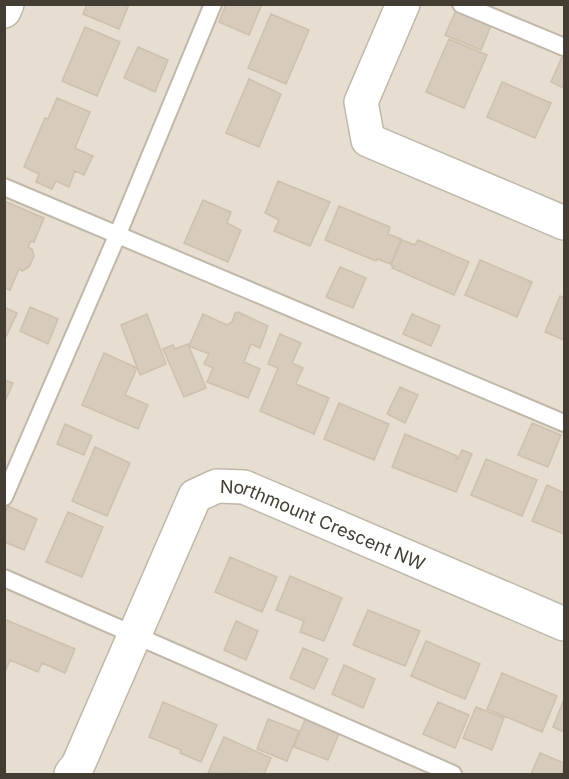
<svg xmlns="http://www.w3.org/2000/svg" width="569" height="779" viewBox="0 0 569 779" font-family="Inter,sans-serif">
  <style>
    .residential { fill: #e6dfd1 }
    .building { fill: #d6cbbc; stroke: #cec0ac; stroke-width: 1.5 }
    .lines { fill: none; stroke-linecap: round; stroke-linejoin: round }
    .service-casing { stroke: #c0b7a9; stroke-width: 20 }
    .minor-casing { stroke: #c0b7a9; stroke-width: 36 }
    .service { stroke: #fff; stroke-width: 16 }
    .minor { stroke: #fff; stroke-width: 33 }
    .labels { text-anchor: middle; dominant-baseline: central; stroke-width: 5; stroke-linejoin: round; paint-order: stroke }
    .street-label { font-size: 18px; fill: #433d33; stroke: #fff }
  </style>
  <rect width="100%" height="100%" fill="#f2ede3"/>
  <!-- residential -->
  <path class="residential" d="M5,5H564V774H5Z"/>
  <!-- building -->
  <path class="building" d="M87,4H129L119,29L83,14Z
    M226,4H262L249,35L219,22Z
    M458,6L493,21L481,50L445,35Z
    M271,14L309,30L286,84L248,68Z
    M85,27L120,42L97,96L62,81Z
    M449,39L487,55L464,108L426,92Z
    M138,47L168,60L155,92L124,78Z
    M563,55H564V88L551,82Z
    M249,79L281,94L259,147L226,133Z
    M502,82L551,103L535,138L487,117Z
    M57,98L90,112L75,148L93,156L84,175L75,171L69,187L56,181L52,189L36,182L39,174L24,167L45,118L48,119Z
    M278,181L330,202L310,246L274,231L279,220L265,213Z
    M203,200L231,212L227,223L241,230L228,262L184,243Z
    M4,201L44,218L34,242L31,241L28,247L32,249L34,256L29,267L22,271L19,269L10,290L4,288Z
    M339,206L390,227L388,234L401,239L391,264L377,259L376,261L325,240Z
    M402,240L415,245L418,240L469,262L454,295L392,268L393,266L391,265Z
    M480,260L532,282L517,317L465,295Z
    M340,267L366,278L353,308L326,297Z
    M560,296L564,298V340L545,332Z
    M4,307L17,313L4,341Z
    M30,307L58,319L48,344L20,331Z
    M238,312L268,326L260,348L251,344L244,362L260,369L248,398L207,382L213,368L204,364L209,354L189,346L203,314L227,325L232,322L235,313Z
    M147,314L166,364L140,375L121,325Z
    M412,314L440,326L431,346L403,334Z
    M280,334L301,343L292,363L303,368L296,384L329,398L314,434L260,411L278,368L268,364Z
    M188,344L206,388L184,397L163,349L173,345L175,349Z
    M104,353L137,368L125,395L148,405L138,429L82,405Z
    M4,380L13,383L4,404Z
    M400,387L418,395L405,423L387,414Z
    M339,403L389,424L374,460L324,439Z
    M532,423L561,435L548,467L518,455Z
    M65,424L92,436L84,455L57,444Z
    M405,434L457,456L456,459H458L462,450L472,454L456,492L392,467Z
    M95,447L130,463L107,516L72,501Z
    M486,459L537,480L522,516L471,495Z
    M547,485L564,493V534L532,521Z
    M8,506L37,519L24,550L4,542V515Z
    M68,512L103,527L82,577L46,562Z
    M230,557L277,577L262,612L215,592Z
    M290,576L342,598L324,641L300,632L304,621L276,610Z
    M368,610L420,631L405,666L353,645Z
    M4,619L75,649L65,673L42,663L38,672L10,660L4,674Z
    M236,621L258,631L246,660L224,650Z
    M426,641L480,664L465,699L411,676Z
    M303,648L328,659L314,689L290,678Z
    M344,665L375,679L363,708L332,694Z
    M502,673L557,696L542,732L487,709Z
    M564,699V732L553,727Z
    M163,702L217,725L201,762L180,753L181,750L149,737Z
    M438,702L469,715L455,748L423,734Z
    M476,707L504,718L492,750L463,738Z
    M306,717L340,731L328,760L294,747Z
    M268,719L299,731L287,761L257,749Z
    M224,737L271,758L264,774L208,773Z
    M540,753L564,763L562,774H531Z"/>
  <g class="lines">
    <!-- service casing -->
    <g class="service-casing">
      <path id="service" d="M461,4L564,47
        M4,187L564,423
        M4,497L117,236L213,4
        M4,578L453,774"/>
    </g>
    <!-- minor casing -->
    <g class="minor-casing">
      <g id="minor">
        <path d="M403,4L361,102L368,140L564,223"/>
        <path d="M4,11L7,4"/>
        <path id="s1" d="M71,774L78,765L195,496L217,486L244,487L564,624"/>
      </g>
    </g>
    <!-- service -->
    <use href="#service" class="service"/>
    <!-- minor -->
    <use href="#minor" class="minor"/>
  </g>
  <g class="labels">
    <!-- street labels -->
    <g class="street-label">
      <text stroke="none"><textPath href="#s1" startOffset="442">Northmount Crescent NW</textPath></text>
    </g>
  </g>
  <!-- border -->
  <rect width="569" height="779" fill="none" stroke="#433d33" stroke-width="12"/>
</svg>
